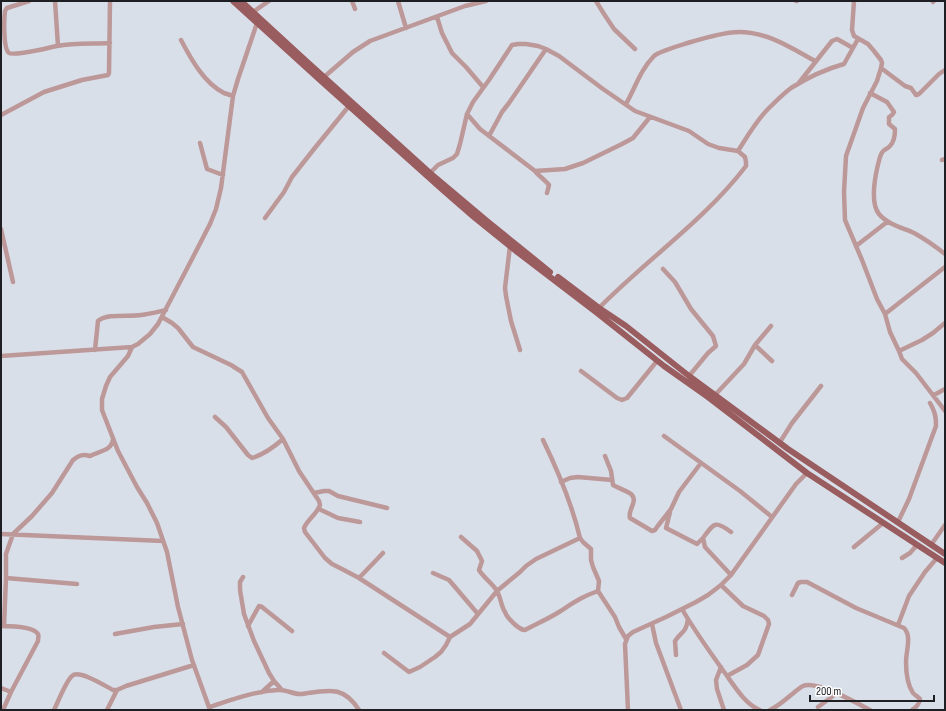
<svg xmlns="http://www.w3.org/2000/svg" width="946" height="711" viewBox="0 0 946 711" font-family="'Sofia Sans Condensed',sans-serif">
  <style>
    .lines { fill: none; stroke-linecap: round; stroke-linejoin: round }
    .minor { stroke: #bc9899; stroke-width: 4.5 }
    .major { stroke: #995c5f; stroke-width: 6 }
  </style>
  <rect width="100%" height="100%" fill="#d9dfe9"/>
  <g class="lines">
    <!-- minor -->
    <path class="minor" d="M29,1L7,8L5,11C4,18 3,49 9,53C12,55 34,51 39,50C45,49 51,47 57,46C75,43 93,44 110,43
      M55,1L58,46
      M352,1L355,9
      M398,1L406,28
      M596,1L604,14L614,29L635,49
      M796,1H797
      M854,1L852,30L854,36L868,44L874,51L881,60L882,63L881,68L877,81L863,108L846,156L844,192L845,220L862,260L877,299L885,314L890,332L899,351L902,359L916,373L945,411
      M933,2L934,1
      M253,12L269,1
      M437,17L442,33L452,53L466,67L483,87
      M181,40C191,59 204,83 224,93C227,94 230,95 233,96
      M881,68L905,86L911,88L916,95L919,94L939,74L945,70
      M324,77L353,52L370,41L465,6L486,1
      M798,84L832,41L837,39L853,48
      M870,93L887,102L894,112L892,115L889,117V124L895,129C895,134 894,142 890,146C885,151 883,148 880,157C876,171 869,202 879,214C887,224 903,228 914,233C925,239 935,246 945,254
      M626,104C635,88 641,69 654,56C660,51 682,45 691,42C706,38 723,32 739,32C768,32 791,48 815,61
      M467,114L480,129L535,171C539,176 545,180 549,185L547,193
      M1,115L44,92L82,80L108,75L109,73L110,1
      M489,136L502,112L509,103L546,49
      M200,143L207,169L223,175
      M738,151C747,137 756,121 768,109C775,102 783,94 791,88C807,78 826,69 844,64L858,39
      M942,160L945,159
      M535,171L565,169L583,163L622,144L633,138L650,117
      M430,173L438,165L453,158L457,154L460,144L467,114L473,102L489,80L512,45L518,44H526L538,46L546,49L559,56L603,89L635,111L689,131L708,144L719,148L738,151L745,157L746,162V166C704,221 646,260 598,309
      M265,218L284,192L292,177L314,149L349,106
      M1,229L13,282
      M510,246L505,288L506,296L511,321L520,350
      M856,246L887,222
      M663,269L675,282L691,309L713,336L716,346L708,353L689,376
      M885,314L945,267
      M162,317L172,323L178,328L193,347L231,365L242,372L268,418L283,439L299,471L319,501L320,505C317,514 308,519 304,528L305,532L325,558L332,564L342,569L359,578L450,637
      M755,345L772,361
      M132,347L128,356L110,377L106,386L102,399V410L118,451L137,487L147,503L157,523L167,552L178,607L192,660L210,710
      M95,350L98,321C107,313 129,317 141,315C149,314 157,312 166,310
      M899,351L922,340L933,333L945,323
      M1,356L132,347L138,344L150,334L158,324L192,259L210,224L216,209L221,188L233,96L238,79L257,23
      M581,371L617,398L622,400L627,398L657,361
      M715,395L744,364L755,345L771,326
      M934,395L945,389
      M215,417L226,427L248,455L252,458C265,454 274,447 283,439
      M664,436L740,491L772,517
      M543,440C558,471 572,504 580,538L583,542L591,549V560L593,567L599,581L598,591L615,617L619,627L626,639
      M780,442L792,423L821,386
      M605,456L611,471L613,485C618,488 625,490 631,494C639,501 627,510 630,518L652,531L655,530L657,527L671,509L679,492L701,463
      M561,482L570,478L578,477L612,480
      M314,493L324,491H329L338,496L387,508
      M319,509L338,518L360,522
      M670,512L666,528L697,544L703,538L705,547L731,575
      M898,522L909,499L936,426C936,416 935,412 930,403
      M1,534L163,541
      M461,537L477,551L482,561L479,570C484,578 493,584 497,591C501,598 501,606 505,612C507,618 519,630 525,630C536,624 548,619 559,612C573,603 581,597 598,591
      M703,538C714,523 715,520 731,532
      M931,545L945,525
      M854,547L883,523
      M902,558L910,553L917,545
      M433,573L449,580L478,614
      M243,577L240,582V590L244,614L254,641L269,673L274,681L281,689
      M6,578L77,584
      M359,578L383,553
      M721,585L743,606L764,616L768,620L769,624L758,655L747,665L727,676
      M792,595L798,583L801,582H807L856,608L904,628C912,636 906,651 906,662C906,671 907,684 913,693C915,695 918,697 920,699C919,705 916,707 912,710
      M682,609C694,630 708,649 722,669C732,682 744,704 760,710
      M652,624L656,643L681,710
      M898,625L909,596L925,572L937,558
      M1,626C10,626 33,626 38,634C39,636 38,638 38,641L11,692L3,710
      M4,626L6,578V554L13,534L32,516L52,493L73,460C79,455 83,454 90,456C99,451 112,451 113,439
      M248,626L259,606L262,607L292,631
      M115,634L154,627L183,624
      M384,653L409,672L420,667L435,657L441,652L446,645L450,637L470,624L497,591L520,572L526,566L536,559L580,538
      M676,655L675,641C682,631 686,633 688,619
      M721,667L716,680L717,689L724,710
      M1,688L11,692
      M262,692L274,681
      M209,707C231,700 255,691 278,690C286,689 294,695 302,694C303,694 307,693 308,693C332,689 345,688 359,710
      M818,707L837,693
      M54,710C58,702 66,681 72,676C79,669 105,686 113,690H117L126,686L194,665
      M107,710L117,690
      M628,710L625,644L628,636L633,632L666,617L696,602L708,595L721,585L731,575L796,484L807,473
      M770,710C778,706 784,701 791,695C795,692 799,688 803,686C816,680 857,703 870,710"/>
    <!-- major -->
    <path class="major" d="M233,1L320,80L444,191L475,218L516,251L596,312L664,366L708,397L807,473L945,563
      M241,1L305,60L430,173L487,221L550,272
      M558,277L599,308L626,326L689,376L788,449L945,554"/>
  </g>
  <!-- border -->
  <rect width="946" height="711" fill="none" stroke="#1d1f22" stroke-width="4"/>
  <!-- scale -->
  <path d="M810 695v6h124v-6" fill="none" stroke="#1d1f22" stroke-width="2"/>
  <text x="816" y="695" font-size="12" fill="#1d1f22" stroke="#ffffff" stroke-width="3" paint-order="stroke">200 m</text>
</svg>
